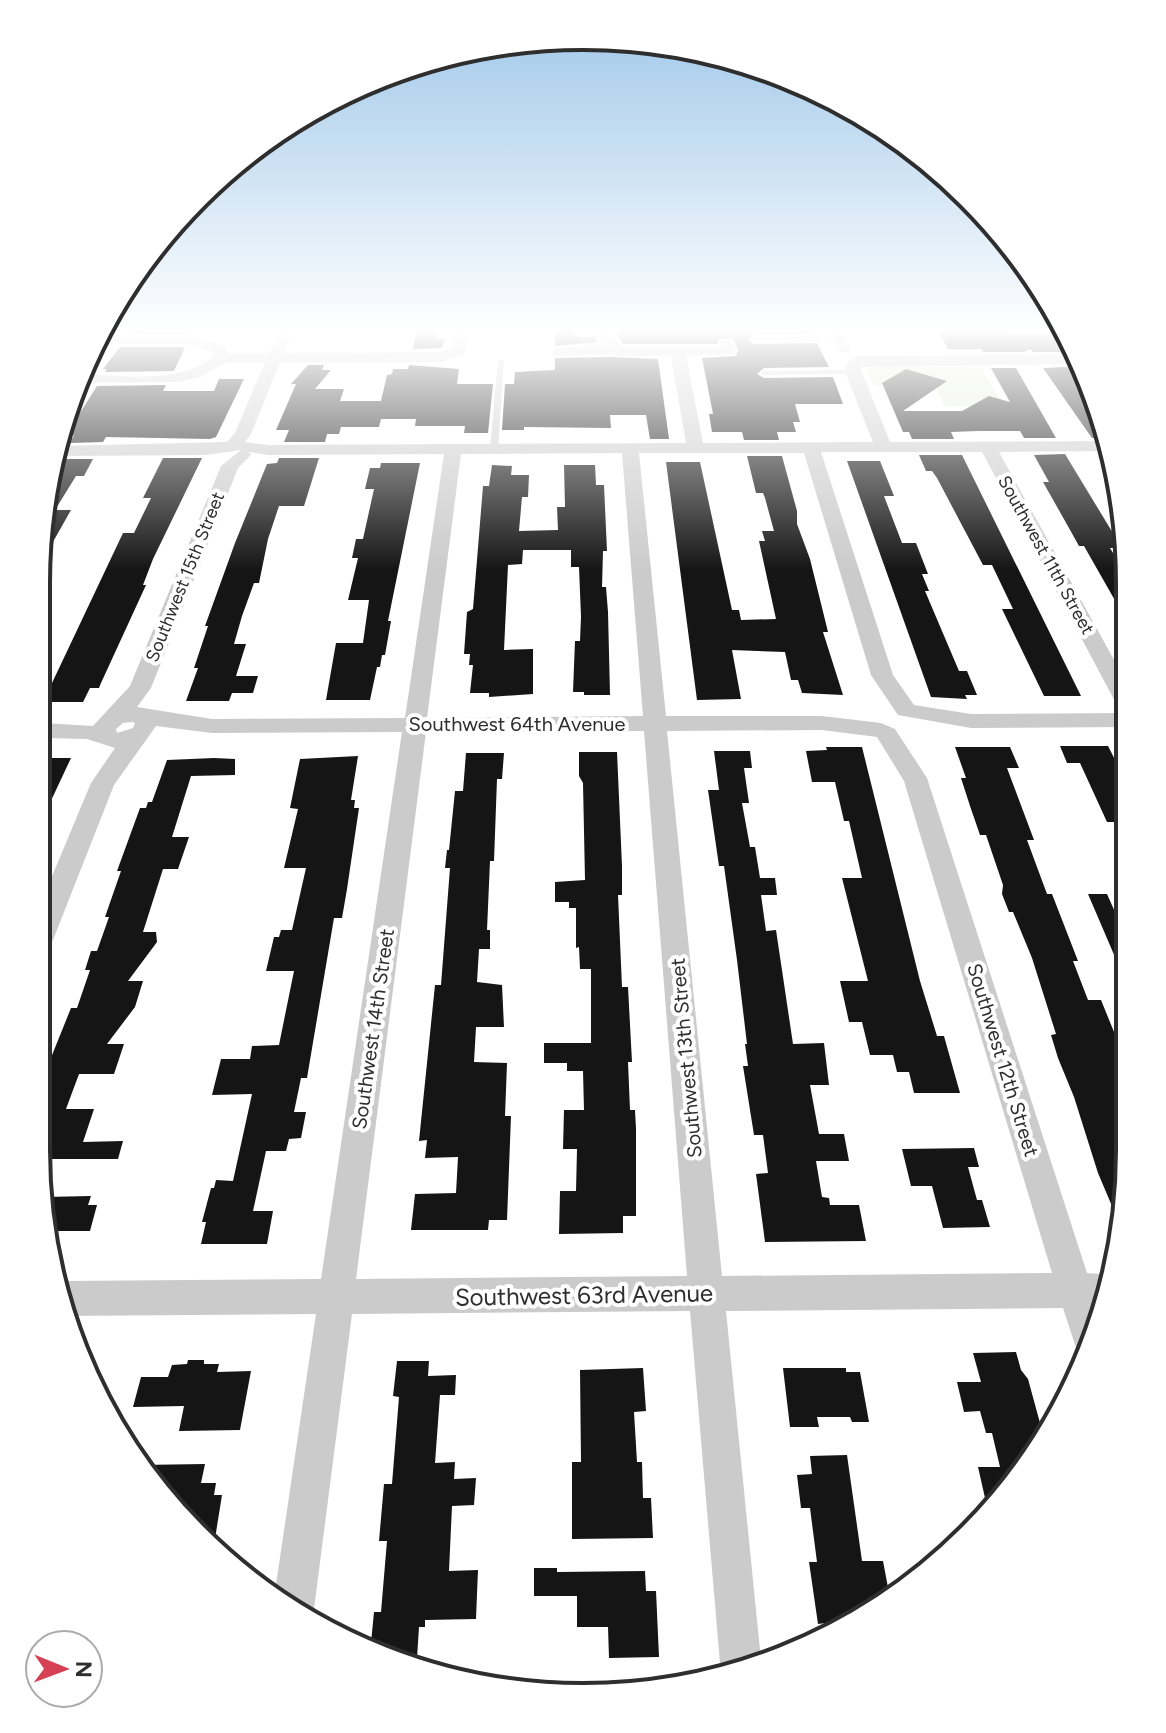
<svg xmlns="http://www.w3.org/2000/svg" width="1166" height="1733" viewBox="0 0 1166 1733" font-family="Figtree,sans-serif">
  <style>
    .green { fill: #e5eadd }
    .building { fill: #151515 }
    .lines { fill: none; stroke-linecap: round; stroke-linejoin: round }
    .lane { fill: #cbcbcb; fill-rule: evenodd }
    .street { fill: #cbcbcb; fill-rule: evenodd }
    .secondary { fill: #b8b8b8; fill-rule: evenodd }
    .labels { text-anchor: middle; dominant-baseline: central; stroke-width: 8; stroke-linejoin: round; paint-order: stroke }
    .far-street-label { font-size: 18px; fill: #2e2e2e; stroke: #fff }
    .street-label { font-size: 20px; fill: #2e2e2e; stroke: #fff }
    .near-street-label { font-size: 24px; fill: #2e2e2e; stroke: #fff }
    .rim { fill: none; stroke: #2e2e2e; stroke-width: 4 }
  </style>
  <rect width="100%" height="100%" fill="#fff"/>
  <!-- green -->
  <path class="green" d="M866,367H981L1004,406H945L934,386H874Z"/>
  <!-- building -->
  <path class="building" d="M134,328H195L192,334L130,333Z
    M418,328H439L436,338H445L442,348L413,349Z
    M555,328H575V337H595L598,342L555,346Z
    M617,328H812L814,333L754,334L748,340L754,344L817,343L829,367L764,368L757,374L764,378L833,377L843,404H795L800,422H793L796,432H777L779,440H744L742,432H712L709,414H713L702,358L736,356L738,350L733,339H719L717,344H623L617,336Z
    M936,328H1004L1007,334L1067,333L1077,352H1033L1030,349L1024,352H983L981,349H948Z
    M120,347H185L174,371L105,372L107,369H103Z
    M611,357L658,359L669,439H650L646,415H610L611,428L524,427V430H502L505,384H514L515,372L555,370V358Z
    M308,365H324L322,370H331L315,389H344L340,401H381L387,375L392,374L393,369H408L409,365L459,369L457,384H493L488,433H464L465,426H415L416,419H381L379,427H341L339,434H327L325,442H284L289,430H276L296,384H291Z
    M1085,366L1088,373L1108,438H1092L1043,368Z
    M991,368H1016L1056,438H1024L1020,431H978L951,432L954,439H912L909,432H903L882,383L906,369L947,381L903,411H962L989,396L1010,402Z
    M219,379H244L216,437L210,439L106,437L103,442L70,443L74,435H66L97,386L166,385L163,391H214Z
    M1065,454L1122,548H1110L1130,581L1129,625L1084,546H1079L1069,528L1043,482H1049L1034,455Z
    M919,455H962L1081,696H1044L1002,609H1013L992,565H983L937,478L932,471H926Z
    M747,456H782L797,511V524L810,559L828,632H823L843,695L802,693L798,680H791L785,652L732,650L741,699L697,700L666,462H700L732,610H739L741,620L776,619L759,541H765L762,531H774L765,498L763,493H756Z
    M163,458H202L153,559L143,585H146L101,683L99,688H90L83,702H43L123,533H134L151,498H143Z
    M279,458H319L304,506H279L268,539L259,583H254L242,616L234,644H246L236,676H258L253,693H232L229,701H186L198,668H194L208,626H205L235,543L267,464L277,463Z
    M60,459H93L84,476H76L55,510H71L45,556L46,481Z
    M847,461H880L894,496H884L902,543H916L928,574H922L929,591H925L959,671H967L977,695H965L967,699L931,697Z
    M381,463H420L388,621H391L385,655H382L380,667H377L370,700H326L336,643H363L369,600H348L358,558H352L356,539H363L374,489H365L370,468H380Z
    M492,465L512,466L511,475H529L528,497H522L519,531L558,530L557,507H565L564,465H595L596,485H604L607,551H603L602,587H606L608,612L610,695H584V692H573L575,641H580L581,617L579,567H571V550H523L522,564L508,565L504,650L533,649V694L489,697V693H470L473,665H469L470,654H464L467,612L473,609L483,486H489Z
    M1060,746H1108L1127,783L1126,822H1107L1080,763H1067Z
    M826,747H862L920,981L937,1036H944L960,1093H914L909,1072H897L893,1055H870L862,1022H849L840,981H868L842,878H862L849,821H844L835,782H812L806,751L827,750Z
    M955,747H1010L1019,768H1007L1034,840H1027L1047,894H1052L1078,961H1073L1088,1000H1101L1123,1054L1120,1225L1098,1173L1074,1097L1058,1058L1051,1035L1056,1034L1032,958L1013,912H1009L1002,894L1003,885L986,835H980L970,806L961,778H966Z
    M714,751H750L752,768H744L749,803H742L750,847H755L760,878H775L777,895H761L766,931L776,930L793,1044L824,1043L829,1085H810L819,1134H844L849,1161H816L822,1197L829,1198L830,1205H859L866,1241L765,1242L756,1174L768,1173L763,1135H754L743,1066H748L745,1044H747L737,960L724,866H719L708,790H719Z
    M579,752H617L622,866V895H618L622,987H628L632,1062H628L630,1110H635L636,1129V1216H623V1233L559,1234L560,1191H576L577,1149H563L564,1110H584L583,1071H567V1063H544V1043H591V969H580L579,947L576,948V908H569V902H555V882L585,880L583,783L579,776Z
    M466,753H504L502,779H497L494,861H490L487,930H490V949H479L477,982L502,985L504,1027H476L474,1062L507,1063L505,1116H511L507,1220H489L488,1230H411L415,1194L456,1193L458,1157L425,1158L427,1140L419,1141L435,985H441L450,868H445L447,850H449L455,791H463Z
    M358,756L351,800H355L354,808H359L347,889L342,918H334L307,1078H301L294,1112H306L301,1138L289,1139L286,1151H266L253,1211H273L267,1244H201L206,1222H202L211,1188H214L216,1180L233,1181L252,1094L212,1095L221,1059H250L252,1046L279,1045L294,971H266L274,937H279L281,930H292L306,868H284L298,809L290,808L300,759Z
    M48,758H71L41,822L42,764Z
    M214,758L235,759V775L191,776L172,837H189L178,869H163L143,932H156L157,942L128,981H143L135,1007L107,1044H124L114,1074H79L66,1109H94L83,1142L123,1141L118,1159H38L37,1111L44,1090H38L71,1008H77L90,970H85L91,951H97L109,917H105L121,871H117L140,808H146L148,802H152L167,760Z
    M1088,894H1107L1115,912H1125L1124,978Z
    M974,1148L979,1167H968L977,1200H982L990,1227L943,1228L932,1186H911L902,1149Z
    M91,1196L88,1205H97L90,1231H49L44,1197Z
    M1016,1352L1021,1370L1028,1379L1043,1434L988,1511L978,1467H1000L992,1433H986L980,1411L964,1412L957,1382H981L973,1353Z
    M188,1360H204V1364H219L217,1372L251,1371L240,1430L179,1431L184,1406L133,1407L141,1377H168L172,1365L187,1364Z
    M397,1361H429L428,1376L456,1375L455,1395H440L435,1463L455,1462L454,1479L476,1478L474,1505L452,1506L449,1571L478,1570L477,1594L476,1619L425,1620V1627H419L417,1658L390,1659L370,1653L374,1612H381L387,1541H379L384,1484H392L399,1397L393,1396Z
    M643,1368L646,1411L634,1412L637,1462H642L643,1498H651L653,1538L572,1539V1462H581L580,1370Z
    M783,1368H846V1372H860L869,1422H852L850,1417H817L819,1427H790Z
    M847,1455L862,1561H883L890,1598L856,1624L828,1635L826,1623L818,1624L809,1562H817L810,1508H801L797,1475L812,1474L810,1456Z
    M205,1464L201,1483H216L214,1495H222L214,1545L139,1465Z
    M534,1568H557V1572L645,1571L646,1591H656L659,1657L609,1658L608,1627H577V1596H534Z"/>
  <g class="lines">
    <!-- lane -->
    <path class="lane" d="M539,328H545V331L540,332Z
      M840,336L842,337V339L754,341L751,339L754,337Z
      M501,359L504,361L498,449L494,451L490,449L498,361Z
      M853,370H856V374L764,375L760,373L764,371Z"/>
    <!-- street -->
    <path class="street" d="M280,328H294L284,353L440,352L452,348L456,328H470L464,354L442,362H280L251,434L245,442L269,445L686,443L671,356H619L611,354L557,356L550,352L557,348L603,345L593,328H607L622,347H719L721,341H731L735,351L733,354L686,356L703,443L873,442L845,372L847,363L858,356L1079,355L1083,364L860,367L890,442L1109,441L1110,451L999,452L1128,685V712L1120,710L1117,705L982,452H821L893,675L914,705L971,714L1128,713V727L971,728L898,715L871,675L804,453H639L666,716H822L881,723L895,729L927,778L1087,1273L1113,1275L1102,1307H1098L1100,1313L1085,1357L1078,1354L1063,1308L726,1311L761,1660L721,1675L690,1311L352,1314L314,1609L310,1619L274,1598L316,1314L63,1316L58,1283L61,1281L321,1279L402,732L212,733L156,726L114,785L53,940L49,948L39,951L40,905L91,783L115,748L87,739L42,738L43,723L93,726L130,686L221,466L241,450L206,455L54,456L57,446L227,442L235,433L265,362L225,363L200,377L175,382L78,383L81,374C122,375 179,385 213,357V352L188,344H95L93,341L96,336H189L225,346L228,353H269ZM249,452L269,455L444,454L405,718L212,719L137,707L151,688L238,468L251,455ZM622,453L643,716L427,718L461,454ZM132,722L135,723L133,728L117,733L116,729L123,723ZM822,730L877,737L904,781L1052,1273L722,1276L667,731ZM644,731L687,1276L356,1279L426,732Z
      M828,328H842L851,349L849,352H839Z"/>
    <!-- secondary -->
    <path class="secondary" d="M102,328H114L97,351L89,353Z"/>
  </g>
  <!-- sky -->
  <linearGradient id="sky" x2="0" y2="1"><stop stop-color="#9cc5e8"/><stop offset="0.58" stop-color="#fff"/><stop offset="1" stop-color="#fff" stop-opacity="0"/></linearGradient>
  <rect width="1166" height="570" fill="url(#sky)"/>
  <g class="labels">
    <!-- far-street labels -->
    <g class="far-street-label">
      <text transform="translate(1046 555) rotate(61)">Southwest 11th Street</text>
      <text transform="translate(185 577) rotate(-68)">Southwest 15th Street</text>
    </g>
    <!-- street labels -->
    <g class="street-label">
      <text x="517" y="724">Southwest 64th Avenue</text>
      <text transform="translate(373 1029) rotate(-82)">Southwest 14th Street</text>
      <text transform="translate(686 1058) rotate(-95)">Southwest 13th Street</text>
      <text transform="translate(1003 1060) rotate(73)">Southwest 12th Street</text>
    </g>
    <!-- near-street labels -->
    <g class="near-street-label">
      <text transform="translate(584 1295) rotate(-1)">Southwest 63rd Avenue</text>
    </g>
  </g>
  <!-- crop -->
  <path d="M0 0H1166V1733H0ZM583 50H583A533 533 0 0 1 1116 583V1150A533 533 0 0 1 583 1683H583A533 533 0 0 1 50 1150V583A533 533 0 0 1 583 50Z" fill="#fff" fill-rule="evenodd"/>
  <path class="rim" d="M583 50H583A533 533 0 0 1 1116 583V1150A533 533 0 0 1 583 1683H583A533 533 0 0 1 50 1150V583A533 533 0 0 1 583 50Z"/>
  <!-- north arrow -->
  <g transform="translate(64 1669) rotate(91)"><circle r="38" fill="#ffffff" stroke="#ababab" stroke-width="2"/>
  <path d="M0-6L14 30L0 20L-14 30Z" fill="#d54054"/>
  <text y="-12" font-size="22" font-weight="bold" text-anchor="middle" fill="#2e2e2e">N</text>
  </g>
</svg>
